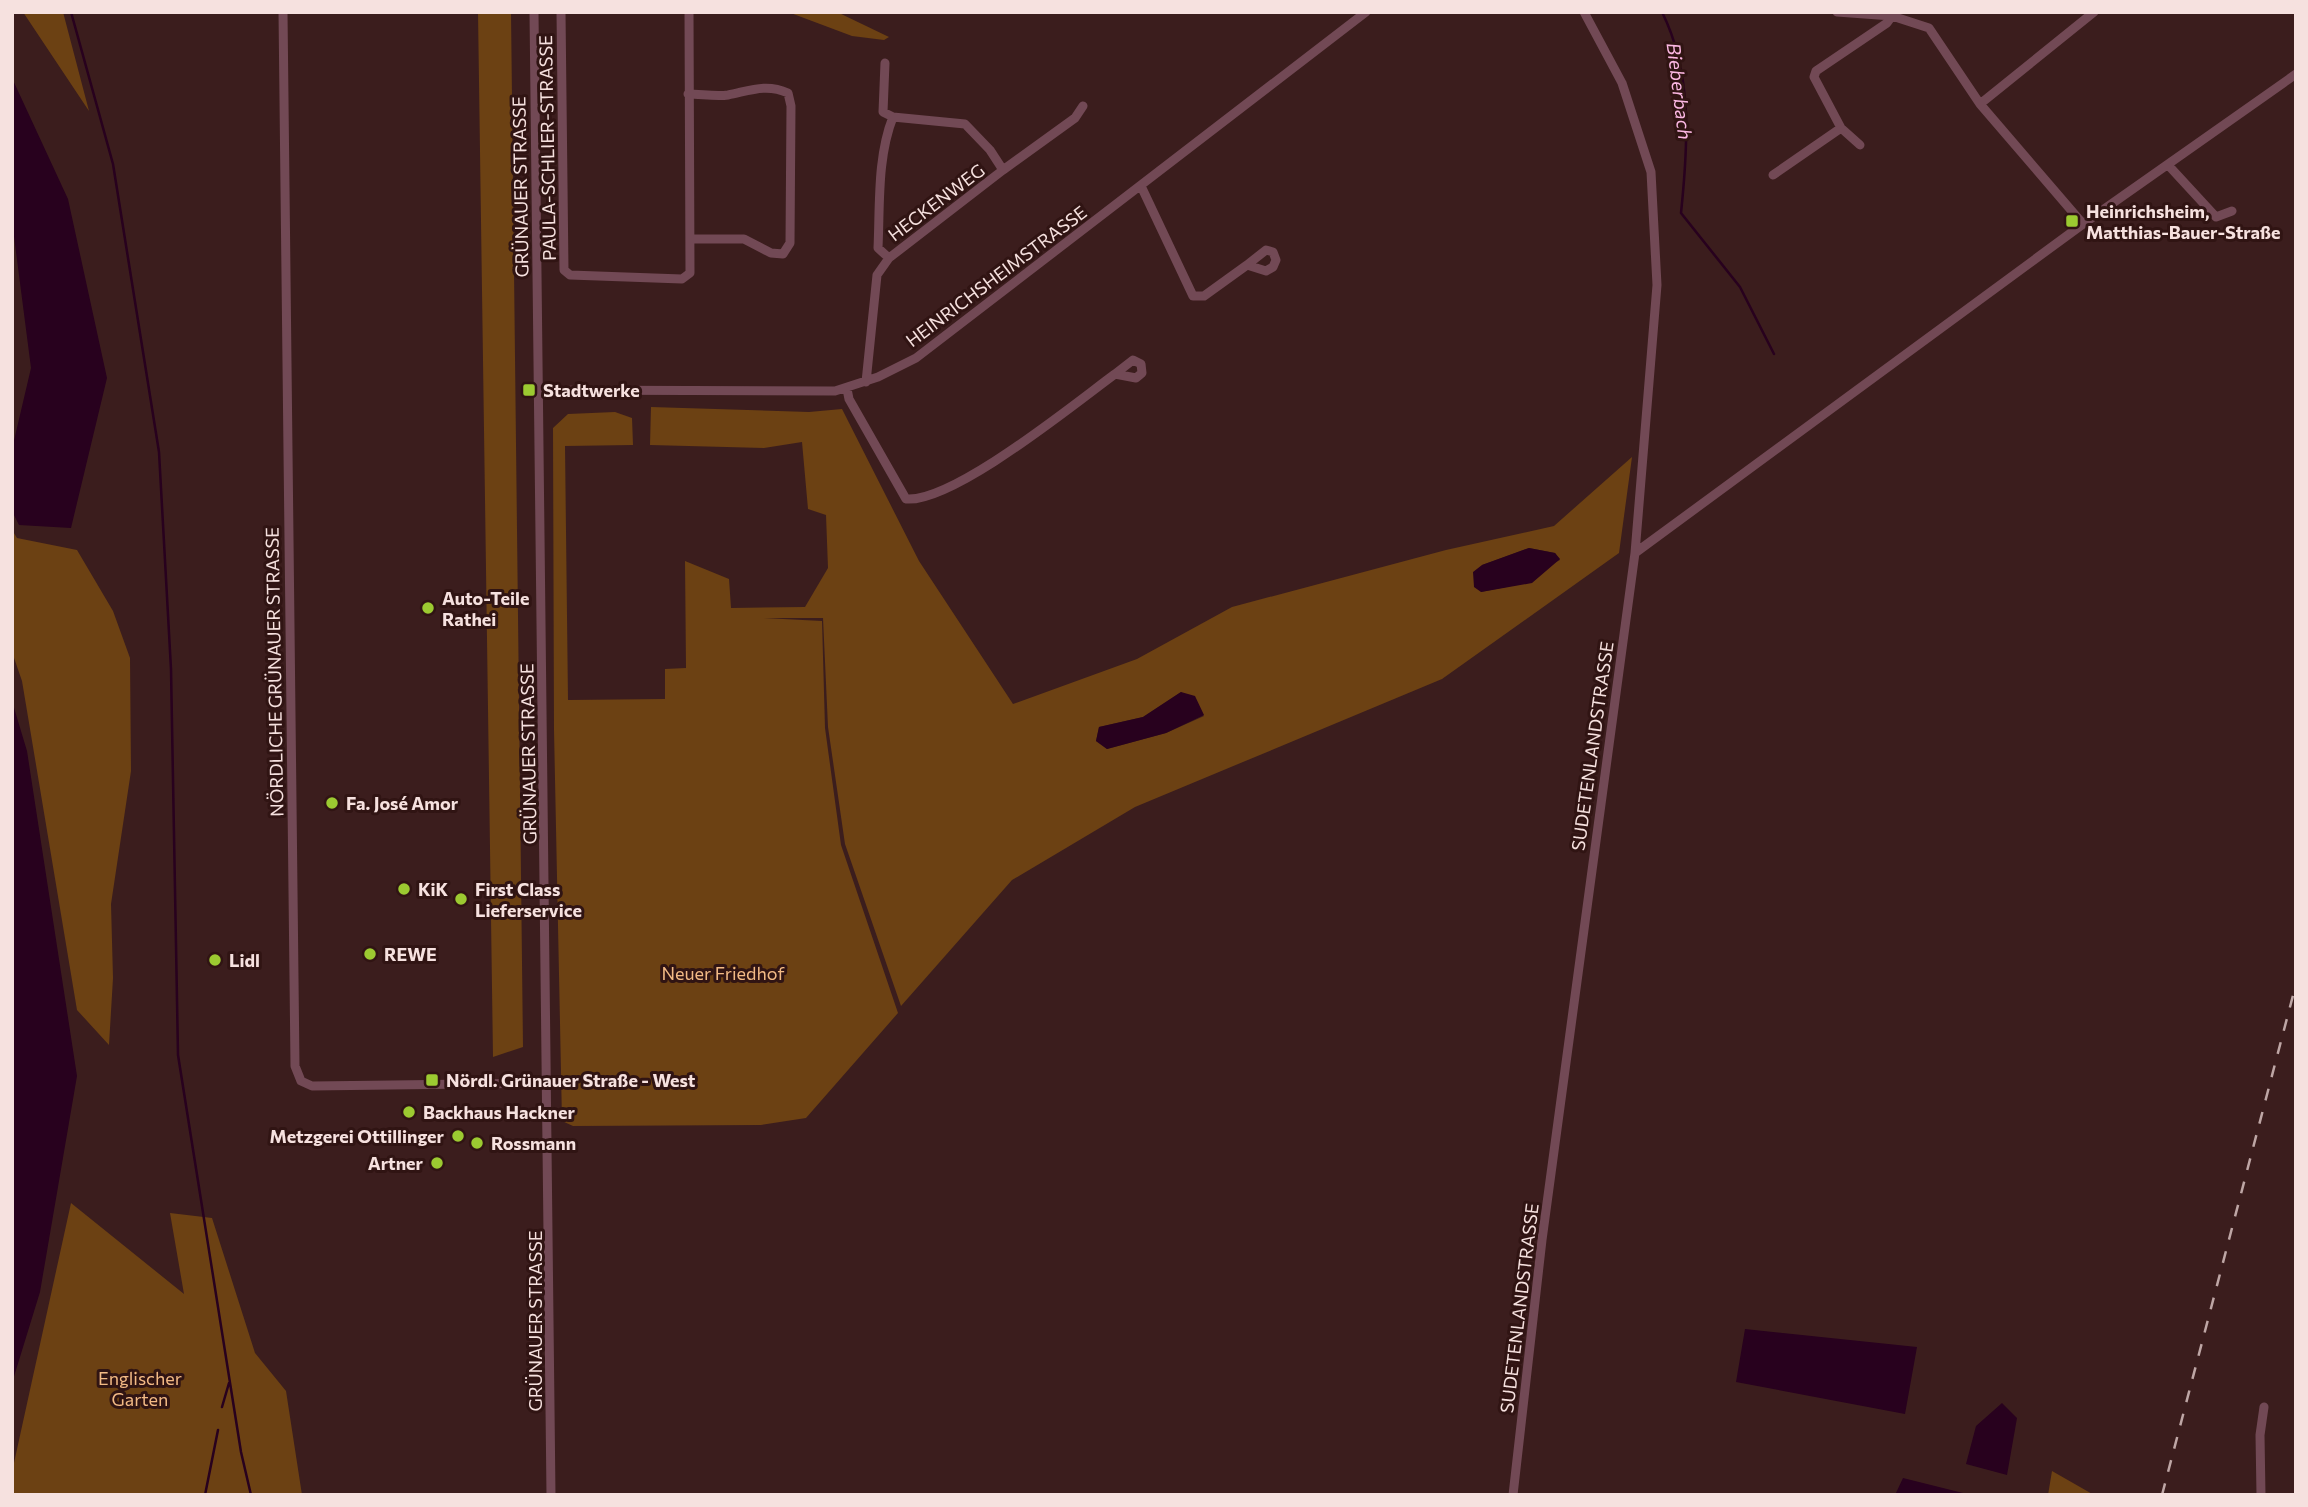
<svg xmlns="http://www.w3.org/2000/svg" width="2308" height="1507" viewBox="0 0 2308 1507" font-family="Commissioner,sans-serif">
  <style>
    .green { fill: #6c4113; fill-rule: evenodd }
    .water { fill: #28011e }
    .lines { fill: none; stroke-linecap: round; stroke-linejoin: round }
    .stream { stroke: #28011e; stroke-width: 2.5 }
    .minor { stroke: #724955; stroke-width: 9 }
    .rail { stroke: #bea6a5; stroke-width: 2.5; stroke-dasharray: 12 12; stroke-linecap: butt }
    .poi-dot { fill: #9cca31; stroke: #301413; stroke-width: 2.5 }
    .labels { text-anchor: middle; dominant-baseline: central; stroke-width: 6; stroke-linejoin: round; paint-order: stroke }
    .street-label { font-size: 18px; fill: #f6e1df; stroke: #301413 }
    .poi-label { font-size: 18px; font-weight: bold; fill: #f6e1df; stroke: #301413; text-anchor: start }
    .park-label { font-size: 18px; fill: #f3ba85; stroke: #301413 }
    .water-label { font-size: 19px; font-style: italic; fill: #fbb7e2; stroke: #301413 }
  </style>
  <rect width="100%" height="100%" fill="#3b1d1d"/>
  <!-- green -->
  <path class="green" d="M23,12H63L89,111Z
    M478,12H511L523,1047L493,1057Z
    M788,12H837L889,37L884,40L852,36Z
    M651,407L809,412L842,409L919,561L1013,704L1137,659L1232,607L1446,550L1554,526L1632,457L1619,553L1442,679L1135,807L1012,880L901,1006L845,844L828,727L823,618H764L822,621L825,728L841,845L898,1013L806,1118L761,1125L573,1126L562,1121L554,730L553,428L568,414L615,412L632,418L633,445L565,446L568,700L665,699V669L686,668L685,561L729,579L731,608L805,607L828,568L826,515L808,509L802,442L764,448L650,445ZM1529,548L1555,553L1560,560L1506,587L1481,592L1482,565ZM1181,692L1204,716L1166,733L1107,749L1096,741L1099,727L1143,717Z
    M12,530L17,538L77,550L113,611L130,658L131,771L111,904L113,978L109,1045L77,1010L22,681L12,652Z
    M71,1203L184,1294L170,1213L212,1218L255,1353L286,1391L302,1495H12V1472Z
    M2052,1471L2094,1495H2048Z"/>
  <!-- water -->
  <path class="water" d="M12,78L68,199L107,378L71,528L19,525L12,511V449L31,368L12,221Z
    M1529,548L1555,553L1560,559L1532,583L1481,592L1474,587L1473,572L1482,565Z
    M1181,692L1195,696L1204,715L1166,733L1107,749L1096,741L1099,727L1143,717Z
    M12,701L27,751L77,1076L40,1292L12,1383Z
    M1745,1329L1917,1347L1905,1414L1736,1382Z
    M2002,1403L2017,1418L2007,1475L1966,1464L1976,1426Z
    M1903,1478L1971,1495H1895Z"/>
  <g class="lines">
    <!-- stream -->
    <path class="stream" d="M71,12L113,164L159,452L171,669L178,1055L241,1452L251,1495
      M1662,12C1693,74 1688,146 1681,213L1740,287L1774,354
      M222,1407L229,1383
      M205,1495L218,1430"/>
    <!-- minor -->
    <path class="minor" d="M283,12L295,1066L301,1081L312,1086L548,1083
      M534,12L551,1495
      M561,12L564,270L570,275L682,279L690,273L689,12
      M1837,12L1892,16L1929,28L1980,104L2083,224
      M885,63L883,112L893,117
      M688,94C701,94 716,97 728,95C749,91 766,83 788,93L791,106L790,243L783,254L771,253L744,239H691
      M1980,104L2094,12
      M1841,128L1860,145
      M2169,166L2216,217L2232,211
      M1003,170L1075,118L1083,106
      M1773,175L1841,128L1814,77L1816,71L1887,23L1892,16
      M1141,186L1193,296H1204L1247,265L1266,250L1273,252L1276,260L1273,267L1266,271L1247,265
      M866,382L877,275L889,258L878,248C880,206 877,157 893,117L965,124L990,150L1003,170L889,258
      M847,389L849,399L906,499C953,503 1074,404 1115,374L1136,378L1142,373L1141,364L1133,360L1115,374
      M539,390L835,391L878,377L916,358L1366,12
      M1635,553L2083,224L2296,74
      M1513,1495L1542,1240L1635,553L1657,285L1651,172L1622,83L1584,12
      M2261,1495L2260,1435L2264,1407"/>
    <!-- rail -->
    <path class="rail" d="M2162,1495L2296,984"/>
  </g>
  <!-- markers -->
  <g class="poi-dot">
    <rect x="2065" y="214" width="14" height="14" rx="3.5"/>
    <rect x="522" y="383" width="14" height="14" rx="3.5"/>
    <circle cx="428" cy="608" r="7"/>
    <circle cx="332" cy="803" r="7"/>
    <circle cx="404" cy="889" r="7"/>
    <circle cx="461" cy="899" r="7"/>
    <circle cx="370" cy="954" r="7"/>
    <circle cx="215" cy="960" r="7"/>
    <rect x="425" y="1073" width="14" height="14" rx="3.5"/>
    <circle cx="409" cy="1112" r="7"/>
    <circle cx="458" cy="1136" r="7"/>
    <circle cx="477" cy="1143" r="7"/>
    <circle cx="437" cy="1163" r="7"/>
  </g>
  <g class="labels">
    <!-- street labels -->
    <g class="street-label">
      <text transform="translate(547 148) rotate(-91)">PAULA-SCHLIER-STRASSE</text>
      <text transform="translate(520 187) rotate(-91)">GRÜNAUER STRASSE</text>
      <text transform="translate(936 202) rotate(-37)">HECKENWEG</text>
      <text transform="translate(996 276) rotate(-37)">HEINRICHSHEIMSTRASSE</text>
      <text transform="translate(274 672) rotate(-91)">NÖRDLICHE GRÜNAUER STRASSE</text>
      <text transform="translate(1592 746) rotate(-82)">SUDETENLANDSTRASSE</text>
      <text transform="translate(528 754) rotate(-91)">GRÜNAUER STRASSE</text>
      <text transform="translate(1519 1308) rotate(-83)">SUDETENLANDSTRASSE</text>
      <text transform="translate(535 1321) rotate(-90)">GRÜNAUER STRASSE</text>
    </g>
    <!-- poi labels -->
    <g class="poi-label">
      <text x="2086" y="211">Heinrichsheim,<tspan x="2086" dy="21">Matthias-Bauer-Straße</tspan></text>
      <text x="543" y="390">Stadtwerke</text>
      <text x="442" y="598">Auto-Teile<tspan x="442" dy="21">Rathei</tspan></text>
      <text x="346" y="803">Fa. José Amor</text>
      <text x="418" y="889">KiK</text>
      <text x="475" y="889">First Class<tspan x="475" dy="21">Lieferservice</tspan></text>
      <text x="384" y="954">REWE</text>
      <text x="229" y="960">Lidl</text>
      <text x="446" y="1080">Nördl. Grünauer Straße - West</text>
      <text x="423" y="1112">Backhaus Hackner</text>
      <text x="444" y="1136" text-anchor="end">Metzgerei Ottillinger</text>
      <text x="491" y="1143">Rossmann</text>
      <text x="423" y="1163" text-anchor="end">Artner</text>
    </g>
    <!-- park labels -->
    <g class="park-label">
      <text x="723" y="973">Neuer Friedhof</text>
      <text x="140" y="1378">Englischer<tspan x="140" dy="21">Garten</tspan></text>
    </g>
    <!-- water labels -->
    <g class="water-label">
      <text transform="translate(1680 91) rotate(83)">Bieberbach</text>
    </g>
  </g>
  <!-- border -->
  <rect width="2308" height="1507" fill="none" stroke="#f6e1df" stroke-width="28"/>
</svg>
